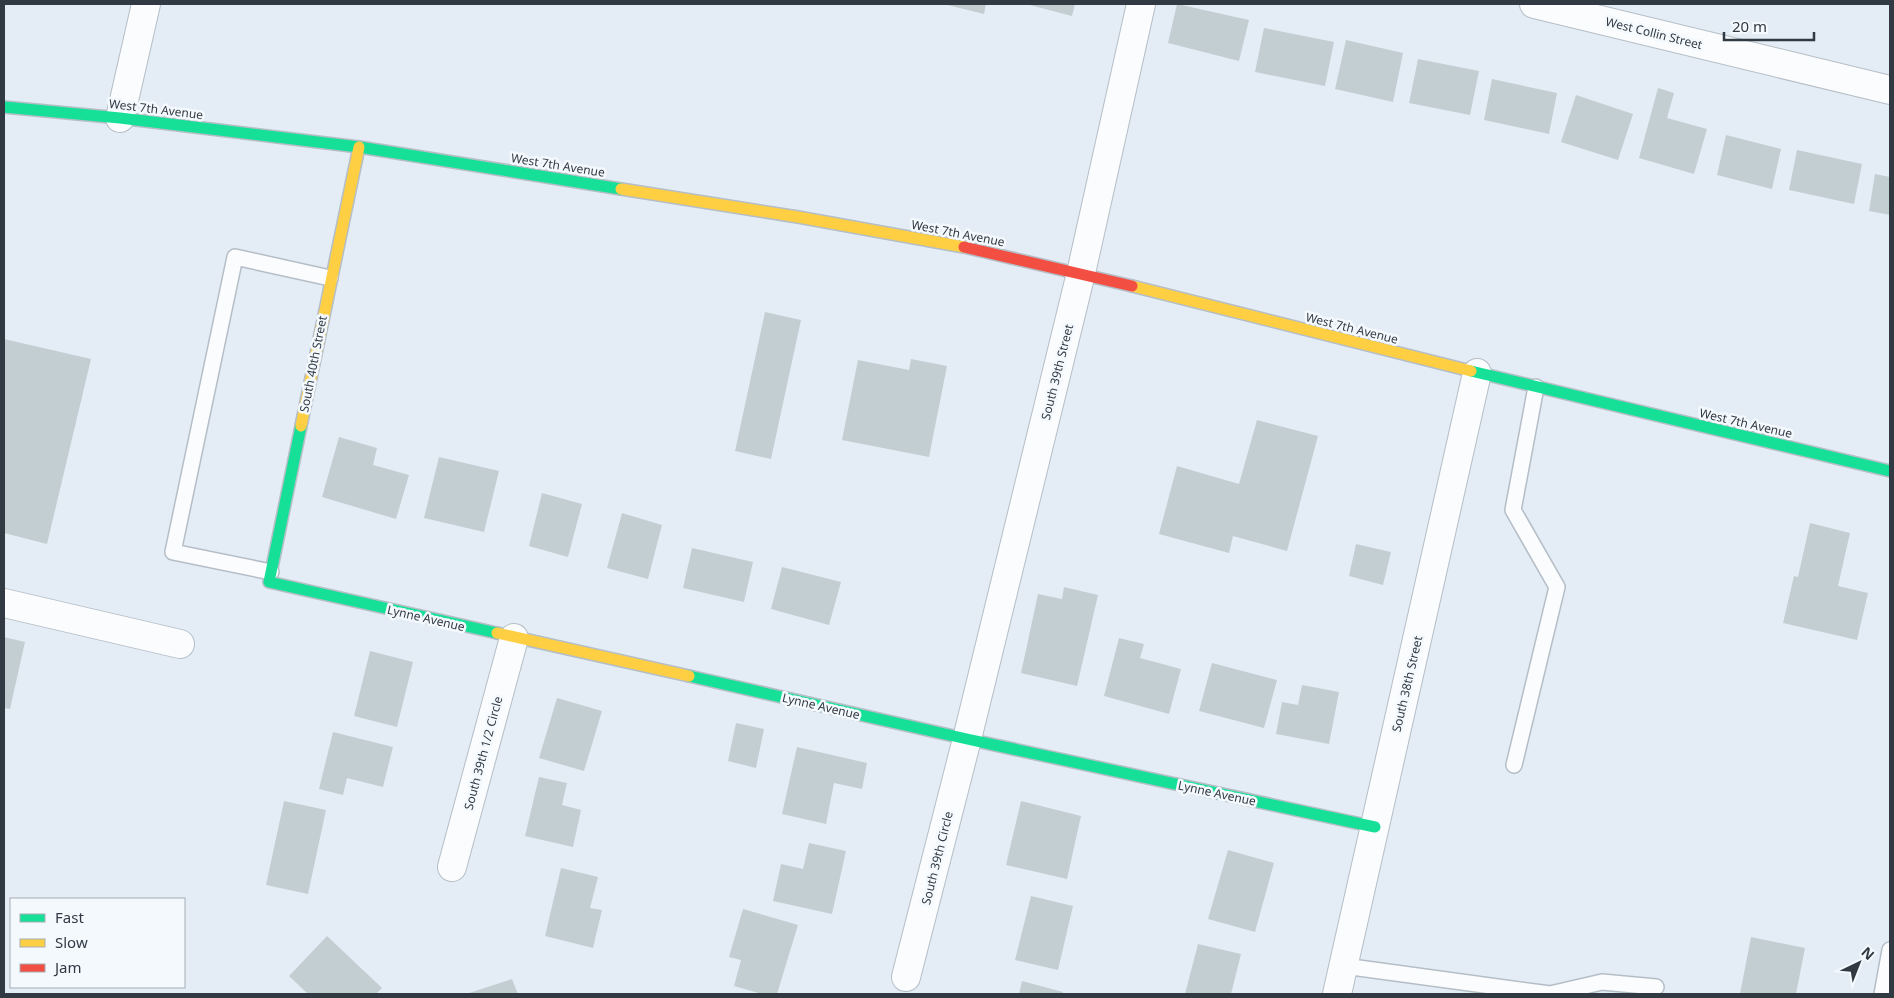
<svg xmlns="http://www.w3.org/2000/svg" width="1894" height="998" viewBox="0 0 1894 998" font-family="'Noto Sans',sans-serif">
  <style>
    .building { fill: #c3ced3 }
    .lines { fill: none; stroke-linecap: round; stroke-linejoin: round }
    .lane-casing { stroke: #b5bec6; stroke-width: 18 }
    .street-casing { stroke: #b5bec6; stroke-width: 30 }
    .fast-casing { stroke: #b5bec6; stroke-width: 14 }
    .slow-casing { stroke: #b5bec6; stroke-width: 14 }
    .jam-casing { stroke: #b5bec6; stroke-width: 14 }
    .lane { stroke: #fbfcfe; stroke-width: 15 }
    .street { stroke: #fbfcfe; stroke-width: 28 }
    .fast { stroke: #16e098; stroke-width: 11 }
    .slow { stroke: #ffcf43; stroke-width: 11 }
    .jam { stroke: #f24e42; stroke-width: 11 }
    .labels { text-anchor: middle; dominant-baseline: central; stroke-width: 5; stroke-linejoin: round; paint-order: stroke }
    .street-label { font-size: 12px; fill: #313a43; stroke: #f4f9fe }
  </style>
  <rect width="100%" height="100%" fill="#e4edf5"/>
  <!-- building -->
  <path class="building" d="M943,4H986L984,14Z
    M1026,4H1075L1072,16Z
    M1177,4L1249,20L1239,61L1168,43Z
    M1264,28L1334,42L1325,86L1255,72Z
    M1346,40L1403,53L1393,102L1335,89Z
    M1418,59L1479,71L1470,115L1409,103Z
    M1492,79L1557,93L1549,134L1484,120Z
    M1658,88L1674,93L1667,118L1707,129L1694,174L1639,158Z
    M1576,95L1633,114L1618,160L1561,142Z
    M1726,135L1781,149L1772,189L1717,175Z
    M1797,150L1862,164L1854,204L1789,190Z
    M1875,174L1890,177V215L1869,211Z
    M765,312L801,320L771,459L735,451Z
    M4,339L91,359L47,544L4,533Z
    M911,359L947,366L929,457L842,440L858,360L909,370Z
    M1257,420L1318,436L1287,551L1233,536L1229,553L1159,534L1177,466L1239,484Z
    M339,437L377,448L373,465L409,475L396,519L322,497Z
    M439,457L499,471L484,532L424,518Z
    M542,493L582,504L568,557L529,546Z
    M622,513L662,525L648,579L607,568Z
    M1810,523L1850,533L1838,586L1868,593L1857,640L1783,623L1794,576L1798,577Z
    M1356,544L1391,552L1383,585L1349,576Z
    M692,548L753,562L744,602L683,588Z
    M782,567L841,582L829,625L771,609Z
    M1064,587L1098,595L1077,686L1021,673L1038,594L1062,599Z
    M4,637L25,642L10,709L4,708Z
    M1119,638L1144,644L1140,658L1181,669L1169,714L1104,696Z
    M370,651L413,662L397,727L354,716Z
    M1212,663L1277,680L1264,728L1199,711Z
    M1302,685L1339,692L1329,744L1276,734L1282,702L1298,705Z
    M557,698L602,711L584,771L539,758Z
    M736,723L764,729L756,768L728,761Z
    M333,732L393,747L383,787L347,778L343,795L319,789Z
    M797,747L867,763L862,789L834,783L826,824L782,814Z
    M539,777L567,783L562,805L581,810L573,847L525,836Z
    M284,801L326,810L308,894L266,885Z
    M1021,801L1081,816L1067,879L1006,865Z
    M809,843L846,851L832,914L773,901L781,864L803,869Z
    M1228,850L1274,863L1255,932L1208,919Z
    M561,868L598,877L590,908L602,910L593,948L545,936Z
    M1031,896L1073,906L1058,970L1015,960Z
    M743,909L798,925L777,994H762L734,986L741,960L729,957Z
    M327,936L382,988L376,994H308L289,976Z
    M1751,937L1805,948L1796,994H1740Z
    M1198,944L1241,954L1231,994H1185Z
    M512,979L518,994H466Z
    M1022,981L1063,992L1062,994H1019Z"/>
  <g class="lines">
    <!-- lane casing -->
    <g class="lane-casing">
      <path id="lane" d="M271,572L173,552L235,257L330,278
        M1514,765L1557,587L1513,510L1536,387
        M1344,966L1550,994L1602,982L1656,987
        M1882,994L1890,950"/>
    </g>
    <!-- street casing -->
    <g class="street-casing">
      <path id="street" d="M1534,4L1890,90
        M120,118L146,4
        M4,603L180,644
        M452,867L514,638
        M906,977L967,739L1081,273L1141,4
        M1337,994L1477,373"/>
    </g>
    <!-- fast casing -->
    <g class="fast-casing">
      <path id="fast" d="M4,107L120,118L359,147L621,189
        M1471,371L1890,471
        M301,426L269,582L497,633
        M689,676L967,739L1375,827"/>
    </g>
    <!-- slow casing -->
    <g class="slow-casing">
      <path id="slow" d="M621,189L798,217L964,247
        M1132,286L1471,371
        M301,426L359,147
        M497,633L689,676"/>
    </g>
    <!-- jam casing -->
    <g class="jam-casing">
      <path id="jam" d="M964,247L1132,286"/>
    </g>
    <!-- lane -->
    <use href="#lane" class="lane"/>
    <!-- street -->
    <use href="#street" class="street"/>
    <!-- fast -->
    <use href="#fast" class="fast"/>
    <!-- slow -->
    <use href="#slow" class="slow"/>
    <!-- jam -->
    <use href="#jam" class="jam"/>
  </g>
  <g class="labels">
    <!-- street labels -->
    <g class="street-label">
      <text transform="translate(1654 33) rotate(14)">West Collin Street</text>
      <text transform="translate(156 109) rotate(7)">West 7th Avenue</text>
      <text transform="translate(558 165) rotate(9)">West 7th Avenue</text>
      <text transform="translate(958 233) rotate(11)">West 7th Avenue</text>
      <text transform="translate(1352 328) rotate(14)">West 7th Avenue</text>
      <text transform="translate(313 364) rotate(-79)">South 40th Street</text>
      <text transform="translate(1057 372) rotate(-76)">South 39th Street</text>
      <text transform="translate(1746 423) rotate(13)">West 7th Avenue</text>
      <text transform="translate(426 618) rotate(13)">Lynne Avenue</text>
      <text transform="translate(1407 684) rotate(-77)">South 38th Street</text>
      <text transform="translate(821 706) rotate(13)">Lynne Avenue</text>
      <text transform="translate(483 753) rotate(-75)">South 39th 1/2 Circle</text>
      <text transform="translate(1217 793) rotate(12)">Lynne Avenue</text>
      <text transform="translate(937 858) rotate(-76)">South 39th Circle</text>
    </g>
  </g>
  <!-- border -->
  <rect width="1894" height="998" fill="none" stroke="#313a43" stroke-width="10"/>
  <!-- legend -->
  <rect x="10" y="898" width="175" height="90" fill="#f4f9fe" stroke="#a6adb3"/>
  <rect x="20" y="914" width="25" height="8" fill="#16e098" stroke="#a6adb3"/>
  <text x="55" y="923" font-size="15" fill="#313a43">Fast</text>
  <rect x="20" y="939" width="25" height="8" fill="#ffcf43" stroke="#a6adb3"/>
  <text x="55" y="948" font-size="15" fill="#313a43">Slow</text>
  <rect x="20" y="964" width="25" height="8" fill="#f24e42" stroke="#a6adb3"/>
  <text x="55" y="973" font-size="15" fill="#313a43">Jam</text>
  <!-- north arrow -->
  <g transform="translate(1859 963) rotate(43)" stroke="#f4f9fe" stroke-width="4" paint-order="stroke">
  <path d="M0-4L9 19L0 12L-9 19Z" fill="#313a43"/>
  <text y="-8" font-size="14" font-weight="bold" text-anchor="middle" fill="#313a43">N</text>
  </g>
  <!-- scale -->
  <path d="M1724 32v8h90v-8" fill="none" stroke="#313a43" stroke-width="2.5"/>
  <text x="1732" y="32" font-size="15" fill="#313a43" stroke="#f4f9fe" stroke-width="4" paint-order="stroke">20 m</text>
</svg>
